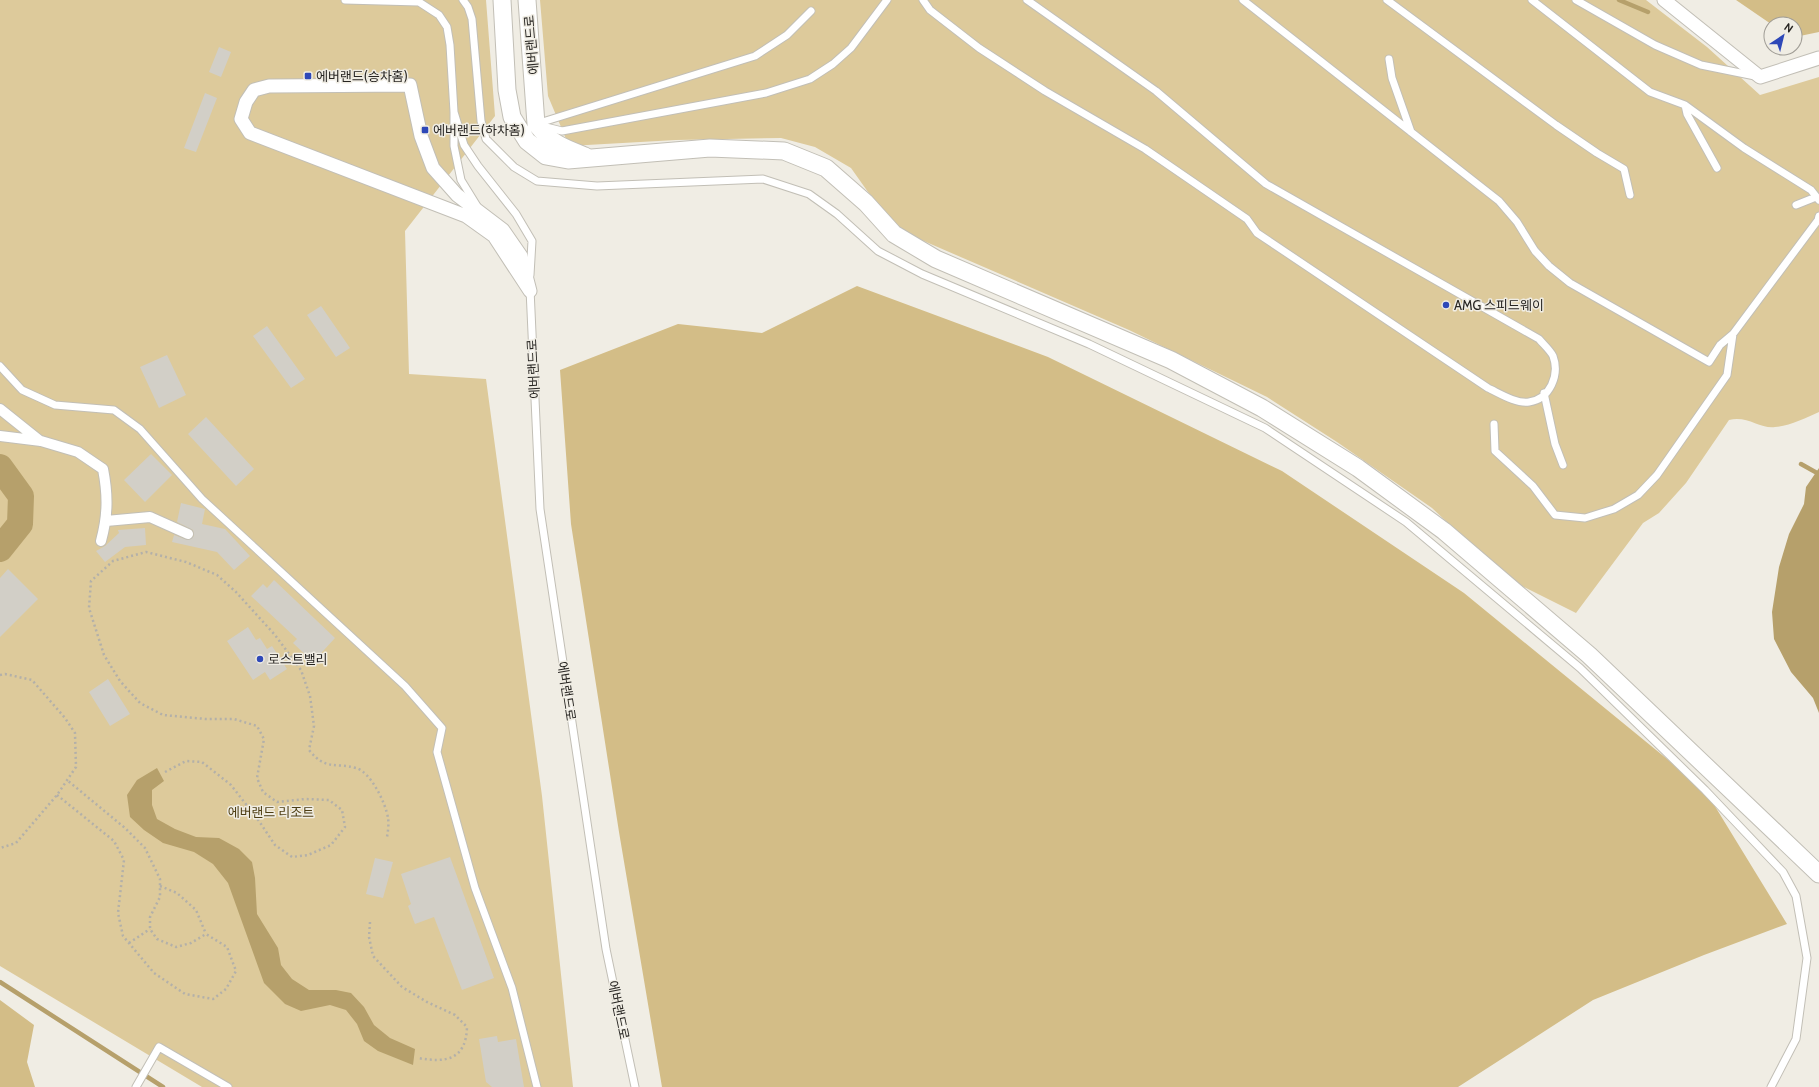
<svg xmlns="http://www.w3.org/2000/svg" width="1819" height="1087" viewBox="0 0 1819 1087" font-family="Cabin,'Noto Sans KR',sans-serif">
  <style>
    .green { fill: #ddca9b }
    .forest { fill: #d3bd87 }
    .water { fill: #b6a06b }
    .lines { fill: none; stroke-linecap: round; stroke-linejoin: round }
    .stream { stroke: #b6a06b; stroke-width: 4.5 }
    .river { stroke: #b6a06b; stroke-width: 26 }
    .building { fill: #d2cfc7 }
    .service-casing { stroke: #c2bfb6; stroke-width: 9 }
    .pedestrian-casing { stroke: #c2bfb6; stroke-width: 12 }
    .minor-casing { stroke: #c2bfb6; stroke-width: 15 }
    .tertiary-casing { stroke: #c2bfb6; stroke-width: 19 }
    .path { stroke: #b3b0a9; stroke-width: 2.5; stroke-dasharray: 2 3; stroke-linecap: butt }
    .service { stroke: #fff; stroke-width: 7 }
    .pedestrian { stroke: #fff; stroke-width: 10 }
    .minor { stroke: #fff; stroke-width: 13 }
    .tertiary { stroke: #fff; stroke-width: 17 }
    .poi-dot { fill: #2e48b8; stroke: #f0ede4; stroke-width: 1.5 }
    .labels { text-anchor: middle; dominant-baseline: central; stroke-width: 3; stroke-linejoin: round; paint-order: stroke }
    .street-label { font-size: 13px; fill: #272522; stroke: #f0ede4 }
    .poi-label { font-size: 13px; fill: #272522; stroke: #f0ede4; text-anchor: start }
    .park-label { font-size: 13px; fill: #4e3e13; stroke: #f0ede4 }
  </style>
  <rect width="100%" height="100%" fill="#f0ede4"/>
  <!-- green -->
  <path class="green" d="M0,0H486L495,116L405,231L409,374L486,379L542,796L573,1087H202L0,966Z
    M540,0H1646L1707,47L1760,95L1819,77V412C1805,418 1790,426 1775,427C1760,429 1747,415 1729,420L1686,483L1659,513L1643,523L1576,613L1506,578L1432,508L1337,442L1267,397L1129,330L903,232L868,192L851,168L815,147L781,138L676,140L569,146L548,96Z"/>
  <!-- forest -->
  <path class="forest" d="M1736,0H1819V32L1795,37V24H1771Z
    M857,286L1048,357L1282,471L1464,593L1705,790L1787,924L1704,955L1593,1000L1458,1087H662L619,832L571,524L560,370L678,324L762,333Z
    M0,1000L34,1025L27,1062L35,1087H0Z"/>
  <!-- water -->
  <path class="water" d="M1819,468V713L1813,698L1791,672L1774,639L1772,612L1779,567L1789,534L1804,504L1806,487Z
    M157,768L164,781L152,790V805L157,819L175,829L196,837L219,838L239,849L252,862L255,878L257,914L278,948L281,965L292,979L309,990H336L351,993L364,1007L374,1025L390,1038L415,1049L413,1065L378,1051L364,1041L357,1024L346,1010L330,1005L301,1011L285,1004L264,983L228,883L213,864L194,852L163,843L144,830L130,817L127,795L137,780Z"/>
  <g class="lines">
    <!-- stream -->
    <path class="stream" d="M1619,0L1648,12
      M1801,464L1819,474
      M0,982L163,1087"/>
    <!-- river -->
    <path class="river" d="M0,467L21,496L20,524L0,549"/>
  </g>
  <!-- building -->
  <path class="building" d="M219,47L231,52L221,77L209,72Z
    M205,93L217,98L196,152L184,148Z
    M321,306L350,348L336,357L307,315Z
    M267,326L305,379L291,388L253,336Z
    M167,355L186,395L159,408L140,367Z
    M206,417L254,469L236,486L188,434Z
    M151,454L172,475L145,502L124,480Z
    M181,503L205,509L202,524L225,529L250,556L234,570L217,552L172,542L174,535L188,540L194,536L193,530L177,522Z
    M145,528L146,545L125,547L105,562L96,551L105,546L119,533L118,530Z
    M8,569L38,599L0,637V578Z
    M274,580L335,638L313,662L293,643L297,639L251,596L263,584L267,588Z
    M248,627L256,640L260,638L267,649L272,646L287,669L270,680L265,672L253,680L227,641Z
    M108,679L130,714L110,726L89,692Z
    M450,857L494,978L462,990L434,917L415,924L408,906L411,904L401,874Z
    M375,858L393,862L383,898L366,894Z
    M497,1036L498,1042L516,1039L524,1087H492L486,1082L479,1039Z"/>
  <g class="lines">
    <!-- service casing -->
    <g class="service-casing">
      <path id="service" d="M345,0L419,2L439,15L447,27L450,45L454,112V146L461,180L477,206
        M463,0L468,7L472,19L481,121L486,139L514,167L537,181L597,186L763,179L809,194L837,214L878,251L922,274L1089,344L1265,428L1406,522L1580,668L1705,790L1783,872L1796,896L1807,958L1796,1039L1771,1087
        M923,0L930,10L979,48L1045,91L1145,149L1247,219L1257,233L1488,388C1499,393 1516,404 1529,402C1550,399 1560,375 1553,356C1550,350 1543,344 1539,339L1266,184L1156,91L1027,0
        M1243,0L1499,201L1517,222L1535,251L1549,266L1570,283L1709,362L1720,345L1733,334L1818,220L1819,216
        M1387,0L1556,125L1597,153L1624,169L1630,195
        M1532,0L1650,92L1685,105L1744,148L1811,190L1819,200
        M1576,0L1655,45L1701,65L1755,76
        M1389,59L1392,78L1411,132
        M1685,105L1687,114L1717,168
        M454,112L464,145L478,166L516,214L532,241L530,275
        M536,124L755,56L787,35L811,11
        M542,126L562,131L766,93L810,79L833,64L851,48L887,0
        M1796,205L1816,197
        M530,289L540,509L606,949L635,1087
        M0,366L22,390L55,405L114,410L140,429L202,499L405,686L442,728L437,752L475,888L512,988L537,1087
        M1544,393L1555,444L1563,465
        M1494,424L1495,451L1533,486L1555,515L1585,518L1614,509L1638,495L1657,475L1727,375L1733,334
        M136,1087L159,1047L228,1087"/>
    </g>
    <!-- pedestrian casing -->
    <g class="pedestrian-casing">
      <path id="pedestrian" d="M0,409L40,441
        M0,436L41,441L78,452L103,469C108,495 108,515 101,541
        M106,521L150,517L188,534"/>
    </g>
    <!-- minor casing -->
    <g class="minor-casing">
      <path id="minor" d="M1664,0L1760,77L1819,58
        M410,85L421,136L433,168L457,195L503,230L521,256L530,291L494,236L466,216L250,133L241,119L246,102L254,90L269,86Z"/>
    </g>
    <!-- tertiary casing -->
    <g class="tertiary-casing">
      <path id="tertiary" d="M502,0L507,90L512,117L527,141L546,156L568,160L710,148L784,151L826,168L866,203L894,234L936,259L1171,360L1262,408L1358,468L1444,531L1589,655L1819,874
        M527,0L536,124C552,144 562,147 585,156"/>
    </g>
    <!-- path -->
    <path class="path" d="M0,675L5,674L32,680L65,718L75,733L76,767L57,795L16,843L0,848
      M165,772L186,761L202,762L231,785L259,821L275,845L292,857L308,855L331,845L345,827L342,810L329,800L305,799L277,802L263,792L257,778L264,739L257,726L234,719H206L163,715L140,703L120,681L104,655L89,608L91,581L113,561L146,552L186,562L217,575L236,592L275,635L301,670L310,696L314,726L309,750C326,771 334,762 356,768C371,772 386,804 388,818C389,824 388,831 387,837
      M57,795L114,841L124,860L118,913L123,936L154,973L185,994L213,999L226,989L236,971L227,947L206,934L191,943L176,947L157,939L150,929V917L160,897V879L145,848L125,828L67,780
      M160,886L177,893L196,910L206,934
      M370,922L369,937L373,956L402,987L427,1002L455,1015L467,1027C466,1060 446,1063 418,1058
      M129,943L150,929"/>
    <!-- service -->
    <use href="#service" class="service"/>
    <!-- pedestrian -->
    <use href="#pedestrian" class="pedestrian"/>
    <!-- minor -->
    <use href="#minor" class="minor"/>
    <!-- tertiary -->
    <use href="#tertiary" class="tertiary"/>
  </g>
  <!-- markers -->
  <g class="poi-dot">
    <rect x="304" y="72" width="8" height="8" rx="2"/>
    <rect x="421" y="126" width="8" height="8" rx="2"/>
    <circle cx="1446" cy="305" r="4"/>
    <circle cx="260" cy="659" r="4"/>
  </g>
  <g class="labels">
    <!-- street labels -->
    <g class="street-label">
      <text transform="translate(531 45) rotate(-95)">에버랜드로</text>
      <text transform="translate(533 369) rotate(-93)">에버랜드로</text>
      <text transform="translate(567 691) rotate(81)">에버랜드로</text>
      <text transform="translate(619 1010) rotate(78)">에버랜드로</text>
    </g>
    <!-- poi labels -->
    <g class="poi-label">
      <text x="316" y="76">에버랜드(승차홈)</text>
      <text x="433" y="130">에버랜드(하차홈)</text>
      <text x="1454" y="305">AMG 스피드웨이</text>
      <text x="268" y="659">로스트밸리</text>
    </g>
    <!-- park labels -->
    <g class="park-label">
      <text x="271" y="812">에버랜드 리조트</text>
    </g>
  </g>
  <!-- north arrow -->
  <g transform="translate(1783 36) rotate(35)"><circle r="19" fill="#f0ede4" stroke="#a09d96"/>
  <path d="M0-3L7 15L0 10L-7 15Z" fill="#2e48b8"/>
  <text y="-6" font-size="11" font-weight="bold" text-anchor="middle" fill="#272522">N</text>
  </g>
</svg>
